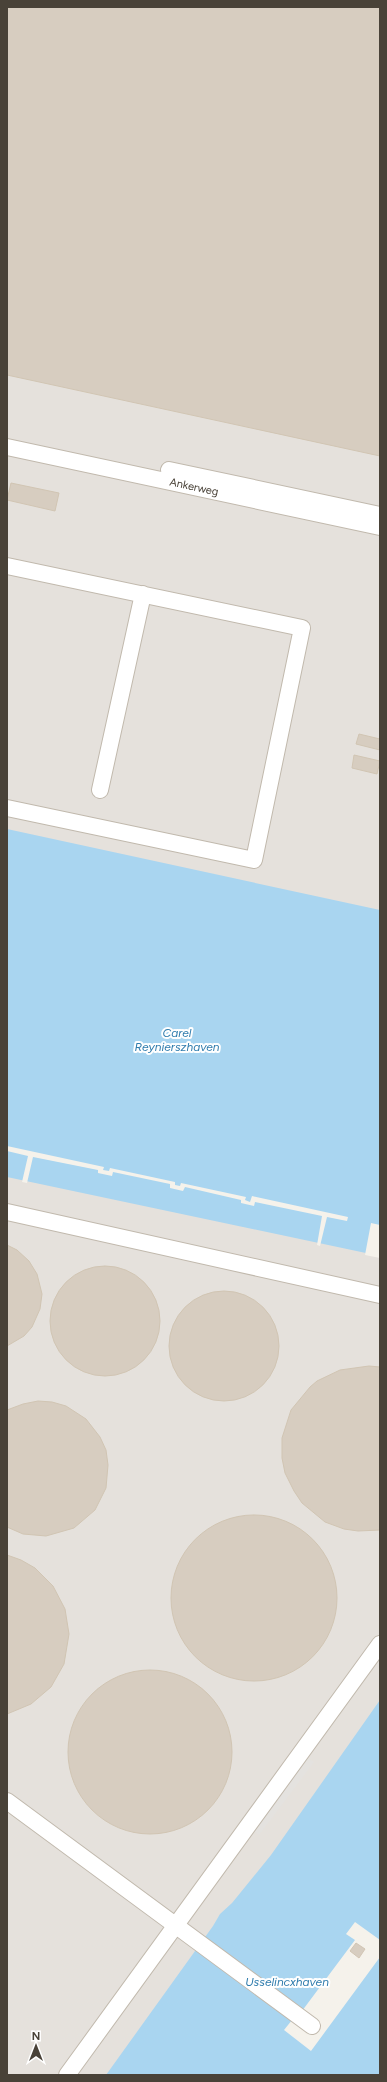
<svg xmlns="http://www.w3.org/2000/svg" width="387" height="2082" viewBox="0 0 387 2082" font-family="Figtree,sans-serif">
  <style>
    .industrial { fill: #e5e1dc }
    .parking { fill: #e4e2df }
    .water { fill: #a9d5f0 }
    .pier { fill: #f5f2eb }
    .building { fill: #d7cdc0; stroke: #d1c5b3 }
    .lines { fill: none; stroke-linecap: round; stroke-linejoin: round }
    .service-casing { stroke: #c1b9ad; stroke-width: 18 }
    .service { stroke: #fff; stroke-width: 16 }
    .labels { text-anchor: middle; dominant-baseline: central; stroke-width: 4; stroke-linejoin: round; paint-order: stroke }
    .street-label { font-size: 11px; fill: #494238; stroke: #fff }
    .water-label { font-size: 12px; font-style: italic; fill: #2f7cad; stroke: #fff }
  </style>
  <rect width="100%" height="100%" fill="#f5f2eb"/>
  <!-- industrial -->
  <path class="industrial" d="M7,7H380V2075H7Z"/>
  <!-- parking -->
  <path class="parking" d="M307,1758L314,1762L259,1835L253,1830Z"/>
  <!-- water -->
  <path class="water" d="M7,829L380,910V1256L7,1177Z
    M380,1700V2075H106L213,1926L220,1914L232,1903L271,1855Z"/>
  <!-- pier -->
  <path class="pier" d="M7,1146L104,1167L103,1170L109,1171L110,1168L175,1182V1185L180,1186L181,1183L246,1197L245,1200L250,1202L252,1196L348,1217L347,1221L327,1217L320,1246L317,1245L322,1216L255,1202L254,1206L241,1203V1200L185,1187L183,1191L170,1188V1184L113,1172L112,1176L98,1173V1170L33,1157L27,1183L22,1182L28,1156L7,1151Z
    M371,1223L380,1225V1258L365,1255Z
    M355,1922L380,1940V1957L311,2051L284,2030L292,2020L302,2011L355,1940L346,1934Z"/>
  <!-- building -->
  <path class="building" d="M7,7H380V456L7,375Z
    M11,483L59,493L55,511L7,500Z
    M359,734L380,739V750L356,744Z
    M354,755L380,761L377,774L352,768Z
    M7,1245L17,1250L29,1261L37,1274L42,1294L40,1309L32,1327L24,1336L7,1346Z
    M50 1321a55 55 0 1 1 110 0a55 55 0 1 1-110 0Z
    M169 1346a55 55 0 1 1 110 0a55 55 0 1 1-110 0Z
    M369,1366L380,1367V1530L358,1531L344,1529L325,1522L302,1503L294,1491L285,1473L282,1458V1438L291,1410L310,1387L317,1381L340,1370Z
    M38,1401L52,1402L66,1406L86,1419L100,1437L106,1450L108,1465L106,1488L95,1510L74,1528L46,1536L23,1534L7,1527V1410L23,1404Z
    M171 1598a83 83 0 1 1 166 0a83 83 0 1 1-166 0Z
    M7,1555L21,1560L35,1568L53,1586L65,1609L69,1634L64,1664L51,1687L31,1704L7,1714Z
    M68 1752a82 82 0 1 1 164 0a82 82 0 1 1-164 0Z
    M356,1943L365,1949L359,1958L350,1951Z"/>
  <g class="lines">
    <!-- service casing -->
    <g class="service-casing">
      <path id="service" d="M7,447L380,527
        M169,470L380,515
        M7,566L302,628L254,860L7,808
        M100,790L143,594
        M7,1212L380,1295
        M7,1801L312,2026
        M67,2075L380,1644"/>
    </g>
    <!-- service -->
    <use href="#service" class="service"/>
  </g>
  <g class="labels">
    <!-- street labels -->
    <g class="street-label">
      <text transform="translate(194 487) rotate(12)">Ankerweg</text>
    </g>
    <!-- water labels -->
    <g class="water-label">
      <text x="177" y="1033">Carel<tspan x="177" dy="14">Reynierszhaven</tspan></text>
      <text x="287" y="1982">Usselincxhaven</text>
    </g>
  </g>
  <!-- border -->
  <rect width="387" height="2082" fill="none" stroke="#494238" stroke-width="16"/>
  <!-- north arrow -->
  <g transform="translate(36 2046)" stroke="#ffffff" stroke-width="3" paint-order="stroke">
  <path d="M0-3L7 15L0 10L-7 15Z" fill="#494238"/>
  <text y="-6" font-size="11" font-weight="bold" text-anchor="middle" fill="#494238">N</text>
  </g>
</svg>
